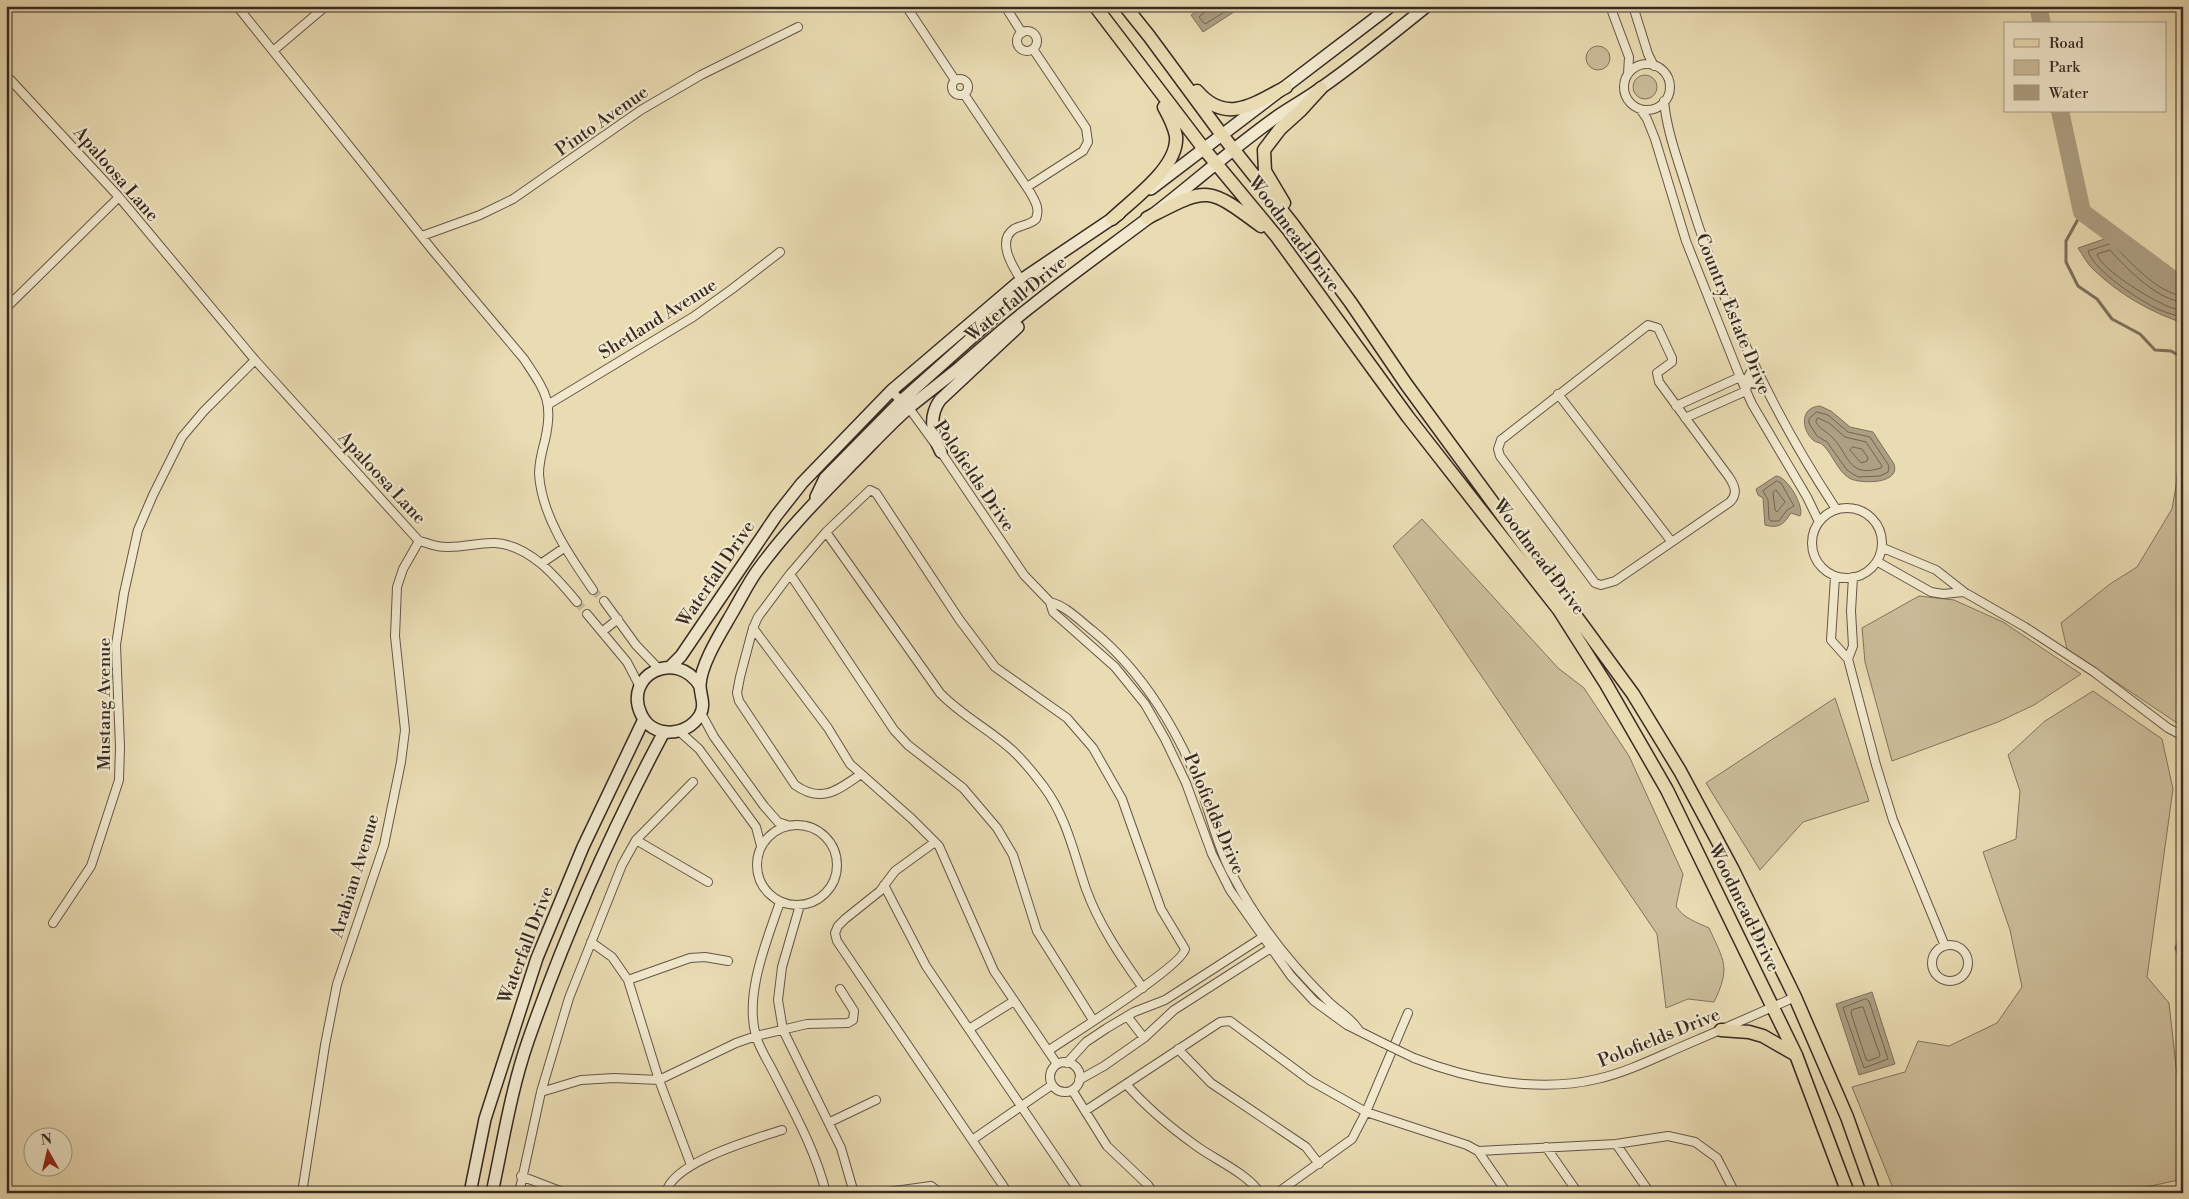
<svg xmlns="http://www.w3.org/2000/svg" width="2189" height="1199" viewBox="0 0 2189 1199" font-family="'Libre Bodoni',serif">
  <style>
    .green { fill: #cbbd9a; stroke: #81745f }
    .water { fill: #ac9f82; stroke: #7d705c }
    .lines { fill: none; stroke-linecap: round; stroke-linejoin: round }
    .shore { stroke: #726453; stroke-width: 1 }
    .stream { stroke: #7d705c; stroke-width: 3 }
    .river { stroke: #ac9f82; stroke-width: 18 }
    .street-tunnel { stroke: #c5b896; stroke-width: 8; stroke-dasharray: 8 4; stroke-linecap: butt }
    .street-casing { stroke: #645648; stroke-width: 10 }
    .secondary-casing { stroke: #372a24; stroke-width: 14 }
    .primary-casing { stroke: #372a24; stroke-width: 15 }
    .street { stroke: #f1e8cd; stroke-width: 8 }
    .secondary { stroke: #f1e8cd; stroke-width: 11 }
    .primary { stroke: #e9dbb2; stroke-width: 12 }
    .street-bridge-casing { stroke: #645648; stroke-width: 10; stroke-linecap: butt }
    .street-bridge { stroke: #f1e8cd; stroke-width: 8 }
    .labels { text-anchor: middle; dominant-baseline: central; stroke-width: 4.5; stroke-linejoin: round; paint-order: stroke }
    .street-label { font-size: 18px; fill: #372a24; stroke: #f1e8cd }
  </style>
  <rect width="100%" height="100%" fill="#e9dbb2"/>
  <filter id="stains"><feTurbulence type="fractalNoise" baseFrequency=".004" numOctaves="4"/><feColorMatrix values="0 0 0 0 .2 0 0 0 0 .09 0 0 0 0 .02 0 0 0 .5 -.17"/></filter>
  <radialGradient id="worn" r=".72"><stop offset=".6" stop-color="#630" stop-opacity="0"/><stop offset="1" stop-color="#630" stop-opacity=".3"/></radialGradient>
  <!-- green -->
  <path class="green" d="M1586 58a12 12 0 1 1 24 0a12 12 0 1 1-24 0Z
    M1633 87a12 12 0 1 1 24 0a12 12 0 1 1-24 0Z
    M2183,451V727L2067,649L2061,623L2110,584L2137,567L2172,509L2176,486L2178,461Z
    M1422,519L1558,668L1584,688L1629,756L1683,874L1676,906C1683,918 1696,922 1709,928C1724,961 1731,967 1714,1002L1688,999L1666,1008L1657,934L1393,546Z
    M1919,596L1954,600L2003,622L2081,674L2034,705L1998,722L1892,761L1865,662L1862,628Z
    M2093,691L2162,739L2173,789L2147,977L2169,1003L2183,1129V1179L2119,1193H1895L1852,1087L1905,1072L1918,1041L1949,1046L1997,1023L2022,987L2010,930L1983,852L2016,839L2020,791L2008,755L2045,721Z
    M1835,698L1869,801L1803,822L1760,870L1706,783Z"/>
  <!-- water -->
  <path class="water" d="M1205,6H1239L1240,8L1203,32L1191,15Z
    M2113,236C2134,260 2154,278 2183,291V323C2150,312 2119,294 2094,270C2087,264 2083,255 2078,248Z
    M1820,406L1831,411L1850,427L1873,432L1894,464C1901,485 1859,484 1849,478C1837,470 1833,455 1823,445C1820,442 1816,443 1813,440C1801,429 1800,407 1820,406Z
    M1776,476C1787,476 1805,507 1800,516L1791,513C1784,524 1779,529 1765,525L1763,498L1758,495L1756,489Z
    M1872,992L1895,1064L1859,1075L1836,1004Z"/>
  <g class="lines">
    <!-- shore -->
    <path class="shore" d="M1207,6L1206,11L1199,17L1205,24L1234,6
      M2183,296C2157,293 2129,261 2112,243L2088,251C2093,270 2141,302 2160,310C2167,313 2175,315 2183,318
      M2183,302C2157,300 2126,268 2110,250L2097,254C2100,268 2147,297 2161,303C2167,307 2175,309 2183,311
      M1817,412L1828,415L1848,432L1870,437L1889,466L1888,472L1880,476L1858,477L1853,474L1847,470L1827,442L1817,436L1809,423V419Z
      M1818,418L1829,423L1845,437L1866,442L1882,466L1881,468C1849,478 1850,457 1833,438C1827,431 1820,430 1816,422Z
      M1853,447L1862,449L1868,458L1867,461L1861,463L1850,450Z
      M1777,481L1781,483L1794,506L1787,510L1779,521H1771L1769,519L1768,500L1763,491Z
      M1776,490L1785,502L1777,512L1775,510L1773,493Z
      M1866,999L1869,1001L1888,1059L1864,1068L1843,1008Z
      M1863,1007L1880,1055L1879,1057L1868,1061L1866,1059L1851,1013L1852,1010Z"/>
    <!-- stream -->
    <path class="stream" d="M2082,212L2066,241V262L2078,286L2097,299L2112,319L2140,334L2155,350L2171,351L2183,358
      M2183,931L2176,948L2180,958L2183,960"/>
    <!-- river -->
    <path class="river" d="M2038,6L2042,24
      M2060,111L2082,212L2183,287"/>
    <!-- street-tunnel -->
    <path class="street-tunnel" d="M593,590L604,601
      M577,602L587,614"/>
    <!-- street casing -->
    <g class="street-casing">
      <path id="street" d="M237,6L434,252L524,359C545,391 554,401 545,440C542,451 539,462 539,474C542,517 569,555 593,590
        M906,6L955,80
        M1005,6L1022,33
        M1610,6L1629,57L1628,74
        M1633,6L1648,54L1654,66
        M1017 41a10 10 0 1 1 20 0a10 10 0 1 1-20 0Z
        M273,51L326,6
        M1624 87a23 23 0 1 1 46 0a23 23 0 1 1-46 0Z
        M6,75L119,197L255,360L419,541C425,542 431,545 437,546C457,550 476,542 495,543C530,545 557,578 577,602
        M952 87a8 8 0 1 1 16 0a8 8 0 1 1-16 0Z
        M964,94L1030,192C1035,201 1040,208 1036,219C1030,225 1021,225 1014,229C996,241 1013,267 1021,280
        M1664,101C1667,133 1679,163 1688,193C1722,305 1772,412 1836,509
        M1640,109L1647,119L1655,139L1686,241L1740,377L1752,404L1807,497L1819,522
        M1027,187L1083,151L1088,142L1086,128L1033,49
        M422,236L480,215L513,199L641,110L701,75L798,27
        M6,308L119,197
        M1648,325L1658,328L1672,358V362L1657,373L1659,382L1729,477C1735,486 1738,494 1730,502L1615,581L1601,585L1595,583L1500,456L1498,449L1501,440Z
        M891,391L909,408L941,452L1024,575L1050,602L1053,612L1115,667L1145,704L1165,739L1186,783L1212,854L1230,890L1291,976L1314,1001L1347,1025L1383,1043
        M1558,394L1671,541
        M549,404L693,317L732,289L780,252
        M1676,406L1740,377L1747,382L1763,385
        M1685,418L1746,391L1749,375L1754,367
        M1812 543a35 35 0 1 1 70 0a35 35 0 1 1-70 0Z
        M826,532L940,693C962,716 989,729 1012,750C1023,760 1035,775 1044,787C1067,818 1074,854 1086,889C1099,925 1121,957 1143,988
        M1883,548L1936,570L1964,592L2025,627L2094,672L2168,728L2183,736
        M1878,562L1931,592L1943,594L1964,592
        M542,563L564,548
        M790,574L894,730L908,745L963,788L997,828L1013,855L1037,931L1093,1020
        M1835,577L1831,640L1848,659L1876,765L1893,820L1945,946
        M604,601L636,645L659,669
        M1050,602C1066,606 1079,620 1093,631C1143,672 1179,732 1202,792C1212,819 1218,849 1232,874C1256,920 1291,965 1328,1001C1338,1011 1350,1017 1358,1029
        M587,614L627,662L640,687
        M753,628L828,728L850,764L912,819L939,846L994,971L1057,1064
        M603,631L618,619
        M1848,659L1853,646L1851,611L1853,577
        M701,713L714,737L764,806L778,822L787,825
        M679,731L699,749L756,827L761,846
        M861,774C838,790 822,804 795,785L739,701L737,693L740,677L753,628L758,617L790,574L826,532L870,490L876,493L959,619L995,667L1067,718L1093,748L1122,799L1161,909L1185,949C1183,966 1068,1037 1048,1051
        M757 865a40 40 0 1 1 80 0a40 40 0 1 1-80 0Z
        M636,840L708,882
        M935,842L895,871L880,891L845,919L838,926L835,933L837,941L1008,1193
        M884,885L926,966L1080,1193
        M780,902C767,940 744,995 756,1036C760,1050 770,1064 776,1077C795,1114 816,1152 826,1193
        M800,905L782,967L778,1000L783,1030L841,1148L854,1193
        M53,923L91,866L119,780L120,747L116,645L124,593L138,530L153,495L182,437L204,411L255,360
        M591,942L612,957L628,980L659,1080L691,1165
        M1932 963a18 18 0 1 1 36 0a18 18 0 1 1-36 0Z
        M628,980L690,958L705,957L728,961
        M1127,1016L1144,1038
        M969,1029L1014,1001
        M1178,1049L1211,1083L1306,1147L1319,1164
        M1414,1058C1470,1080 1538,1093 1597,1079C1624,1073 1651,1060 1676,1049C1716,1032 1755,1015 1795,997
        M1050 1077a15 15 0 1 1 30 0a15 15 0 1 1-30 0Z
        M1067,1063L1086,1042L1107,1028L1134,1012L1165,1000L1266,935
        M1079,1080L1104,1066L1144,1038L1174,1010L1274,946
        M1126,1084C1146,1107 1170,1127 1195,1145C1215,1160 1247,1173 1260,1193
        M1072,1090L1107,1146L1148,1185L1153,1193
        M541,1092L581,1080L614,1078L659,1080L736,1043L756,1036L807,1024L848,1023L853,1020L854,1011L840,989
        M1085,1111L1220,1022L1230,1021L1311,1081L1366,1112L1467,1145L1478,1151L1507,1193
        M830,1122L876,1100
        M972,1140L1052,1085
        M1616,1144L1650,1193
        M1546,1147L1578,1193
        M1478,1151L1616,1144L1668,1136L1695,1142L1717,1158L1735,1193
        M521,1176L565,1193
        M302,1193L325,1045L337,984L384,845L401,762L405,730L395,636L397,587L403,569L419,541
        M519,1193L541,1092L569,998L622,865L636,840L693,782
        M666,1193C672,1162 755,1139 782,1130
        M880,1193L931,1186L940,1193
        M1277,1193L1352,1139L1366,1112L1408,1013"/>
    </g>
    <!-- secondary casing -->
    <g class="secondary-casing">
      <path id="secondary" d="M1151,189L1391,6
        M941,452C932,435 928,417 940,400L1018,327
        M816,497L825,478L901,401L1015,299L1020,293L1021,280
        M670,667L681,656L776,516L802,483L891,391L1021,280L1119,214
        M700,686C676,648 623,675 641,714C652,739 687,737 700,715C706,704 700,696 700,685C701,662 724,628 735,608C742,596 749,582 757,571C786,531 820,497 854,462C873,443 891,423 911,406C927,393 943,381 959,368C983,347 1007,325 1033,305C1073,273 1114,244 1155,213C1195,182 1233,148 1275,118C1289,108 1306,99 1321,88C1357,63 1392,34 1427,6
        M470,1193L485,1119L537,958L583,847L644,719
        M492,1193C503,1142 511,1090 528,1041C565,935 611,831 664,732"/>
    </g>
    <!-- primary casing -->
    <g class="primary-casing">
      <path id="primary" d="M1095,6L1204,149L1277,237L1408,417L1559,610L1606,684L1667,790L1796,1055L1848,1193
        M1125,6L1149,36L1222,135L1294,226L1351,303L1406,384L1633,694L1680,771L1732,868L1795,997L1847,1117L1874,1193
        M1197,91C1226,125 1254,104 1286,87
        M1284,203L1265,171L1264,150L1280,129L1301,110L1321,88
        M1147,218C1208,187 1206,185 1261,226
        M1112,219C1133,199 1179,167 1176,136C1174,125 1169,116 1164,107
        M1721,1030L1749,1032L1763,1036L1796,1055"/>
    </g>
    <!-- street -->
    <use href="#street" class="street"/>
    <!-- secondary -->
    <use href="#secondary" class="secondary"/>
    <!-- primary -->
    <use href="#primary" class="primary"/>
    <!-- street-bridge casing -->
    <g class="street-bridge-casing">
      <path id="street-bridge" d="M1383,1043L1414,1058"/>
    </g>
    <!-- street-bridge -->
    <use href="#street-bridge" class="street-bridge"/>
  </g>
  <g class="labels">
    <!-- street labels -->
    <g class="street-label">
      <text transform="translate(602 121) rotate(-35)">Pinto Avenue</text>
      <text transform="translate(116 174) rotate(49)">Apaloosa Lane</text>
      <text transform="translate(1294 234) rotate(53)">Woodmead Drive</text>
      <text transform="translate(1016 299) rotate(-39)">Waterfall Drive</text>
      <text transform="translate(1733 314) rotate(68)">Country Estate Drive</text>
      <text transform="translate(658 319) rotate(-32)">Shetland Avenue</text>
      <text transform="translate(974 476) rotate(56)">Polofields Drive</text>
      <text transform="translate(382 478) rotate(47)">Apaloosa Lane</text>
      <text transform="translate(1539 557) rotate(53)">Woodmead Drive</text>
      <text transform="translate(716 574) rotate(-56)">Waterfall Drive</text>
      <text transform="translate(104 704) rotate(-90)">Mustang Avenue</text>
      <text transform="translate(1214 814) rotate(67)">Polofields Drive</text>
      <text transform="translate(355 876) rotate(-73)">Arabian Avenue</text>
      <text transform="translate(1744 908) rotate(64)">Woodmead Drive</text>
      <text transform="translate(526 945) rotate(-69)">Waterfall Drive</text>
      <text transform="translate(1659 1038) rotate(-22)">Polofields Drive</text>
    </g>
  </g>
  <!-- margin -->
  <rect width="2189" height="1199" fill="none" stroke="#e9dbb2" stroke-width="25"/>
  <rect x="8" y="8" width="2174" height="1184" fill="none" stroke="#372a24" stroke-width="2.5"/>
  <rect x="12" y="12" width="2164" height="1174" fill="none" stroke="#372a24"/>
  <!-- legend -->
  <rect x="2004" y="22" width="162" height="90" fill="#f1e8cd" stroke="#a79c89"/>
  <rect x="2014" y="39" width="25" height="8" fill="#e9dbb2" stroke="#a79c89"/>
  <text x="2049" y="48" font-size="15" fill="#372a24">Road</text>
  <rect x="2014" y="60" width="25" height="15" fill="#cbbd9a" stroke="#a79c89"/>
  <text x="2049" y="72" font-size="15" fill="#372a24">Park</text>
  <rect x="2014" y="85" width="25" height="15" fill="#ac9f82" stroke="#a79c89"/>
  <text x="2049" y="98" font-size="15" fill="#372a24">Water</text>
  <!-- north arrow -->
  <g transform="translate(48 1152) rotate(352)"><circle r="24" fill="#f1e8cd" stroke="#a79c89"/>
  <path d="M0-4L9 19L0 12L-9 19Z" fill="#8f2418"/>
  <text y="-8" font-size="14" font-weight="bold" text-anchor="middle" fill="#372a24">N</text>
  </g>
  <rect width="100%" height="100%" filter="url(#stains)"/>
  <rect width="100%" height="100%" fill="url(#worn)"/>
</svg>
